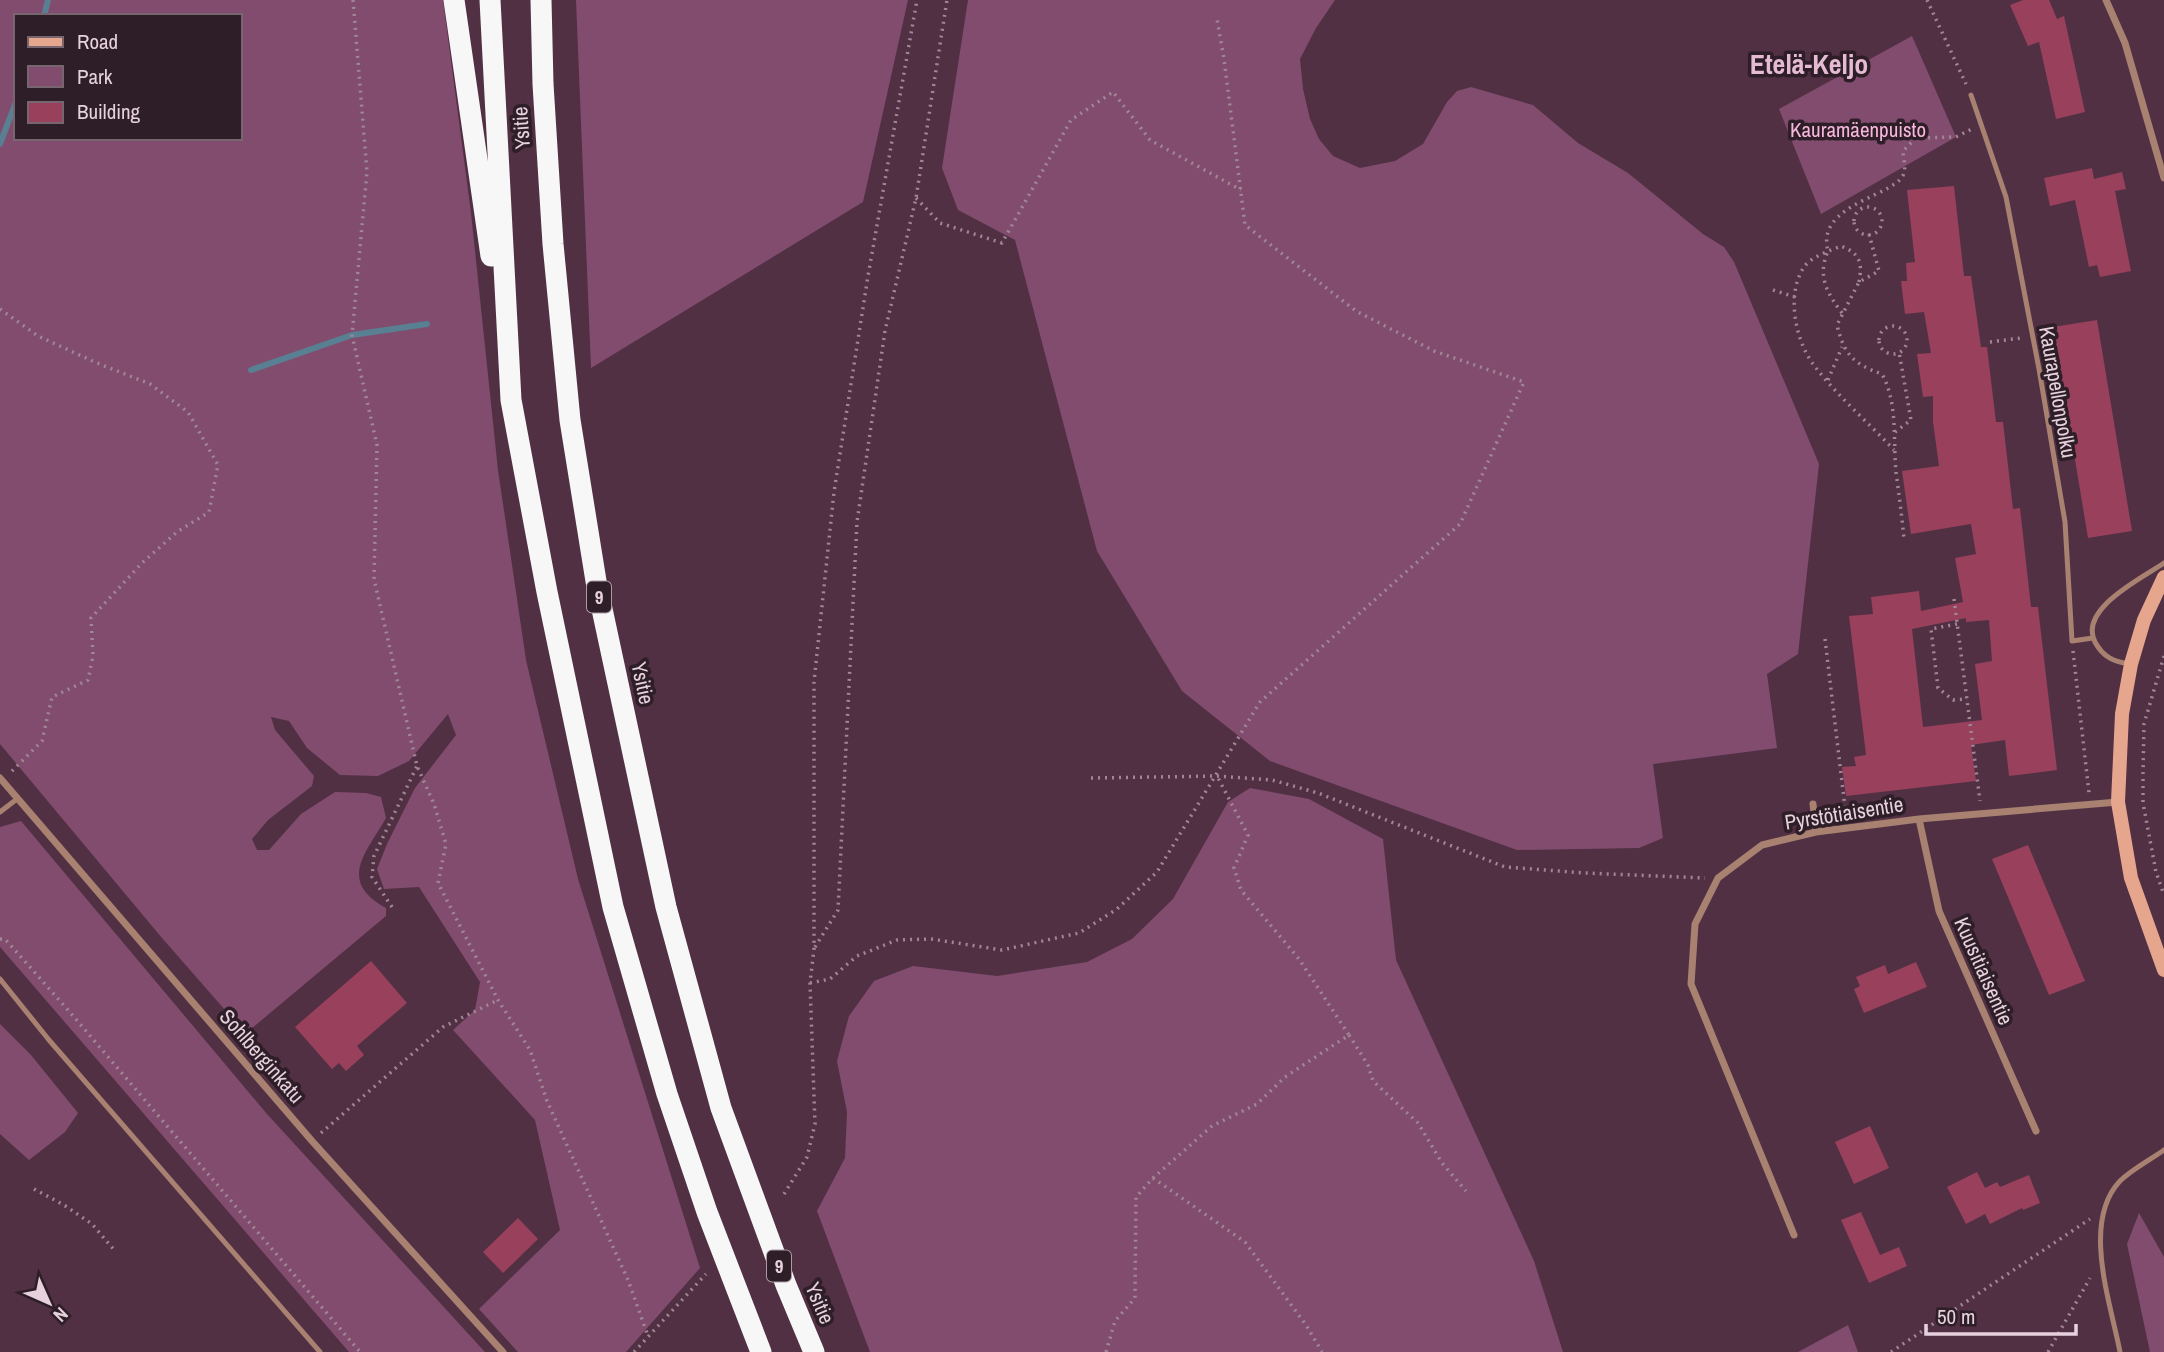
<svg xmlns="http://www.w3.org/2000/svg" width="2164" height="1352" viewBox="0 0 2164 1352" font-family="'Archivo Narrow',sans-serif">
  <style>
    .green { fill: #824c6e; fill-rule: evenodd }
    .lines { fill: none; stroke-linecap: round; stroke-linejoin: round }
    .stream { stroke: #588092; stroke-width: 6 }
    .building { fill: #98405c; fill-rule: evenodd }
    .path { stroke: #a18796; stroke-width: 3.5; stroke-dasharray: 2 5; stroke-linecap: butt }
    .lane { stroke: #a88171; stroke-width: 5 }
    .street { stroke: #a88171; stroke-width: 7 }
    .secondary { stroke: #e5a68d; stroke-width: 14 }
    .highway { stroke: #f7f7f7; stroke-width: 21 }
    .labels { text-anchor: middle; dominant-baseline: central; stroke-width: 7; stroke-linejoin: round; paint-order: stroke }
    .shield { fill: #2d1e27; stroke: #ae9ba6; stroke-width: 2 }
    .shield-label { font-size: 19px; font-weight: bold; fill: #e6d1dd }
    .street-label { font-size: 21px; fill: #e6d1dd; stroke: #2d1e27 }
    .park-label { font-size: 21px; fill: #f9b7de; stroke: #2d1e27 }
    .district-label { font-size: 28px; font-weight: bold; fill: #e4bbd3; stroke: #2d1e27 }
  </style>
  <rect width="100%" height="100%" fill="#513044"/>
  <!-- green -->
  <path class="green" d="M0,0H443L471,213L498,470L526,660L578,879L700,1268L626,1352H518L479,1309L560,1230L535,1120L453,1030L475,1010L480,982L419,887L384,889L377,869L387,844L415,788L456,735L448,714L409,761L378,776L340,775L307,748L289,721L271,717L275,730L314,776L312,786L268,820L252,839L257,850H269L301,814L335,792L366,793L381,797L386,818C366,853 337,881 386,908V916L251,1029L239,1026L162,938L0,744ZM16,16H240V138H16Z
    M576,0H908L863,202L591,368Z
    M968,0H1335L1316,28L1300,59L1303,89L1310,119L1319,139L1333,156L1360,168L1395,161L1423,144L1447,102L1457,91L1471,87L1533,105L1578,143L1628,173L1703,234L1724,247L1734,262L1819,464L1798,654L1767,674L1777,748L1653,764L1663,838L1639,848L1517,850L1270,761L1182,691L1097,551L1015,240L958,210L942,168Z
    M1912,36L1956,137L1821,214L1779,109Z
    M1250,788L1309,799L1383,839L1396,960L1534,1261L1563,1352H870L817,1211L845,1158L847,1112L837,1061L849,1016L874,981L913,966L997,976L1087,962L1132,939L1173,899L1228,802Z
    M21,821L267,1114L485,1352H349L0,947V827Z
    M0,1024L31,1055L78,1113L65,1132L29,1160L0,1134Z
    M2139,1213L2164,1257V1352H2150L2127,1244Z
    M1848,1325L1858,1352H1798Z"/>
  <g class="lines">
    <!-- stream -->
    <path class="stream" d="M44,16L48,0
      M0,144L16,102
      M251,370L352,335L427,324"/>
  </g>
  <!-- building -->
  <path class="building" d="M2023,0H2049L2057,19L2064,16L2085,112L2056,119L2039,42L2028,46L2010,5Z
    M2092,168L2094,179L2122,172L2126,189L2115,191L2131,271L2100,277L2097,265L2089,267L2075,200L2050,206L2044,178Z
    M1954,186L1964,276H1971L1981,347H1987L1996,422H2003L2013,509L2020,508L2031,607H2038L2057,770L2009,776L2005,740L1971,745L1976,781L1846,796L1842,767L1856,766L1854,757L1866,755L1849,616L1873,614L1871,597L1919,591L1921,611L1963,602L1955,558L1976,554L1971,524L1911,534L1902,471L1939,466L1933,422V396L1923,397L1917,354L1931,353L1924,312L1905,314L1901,281H1907L1906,263L1915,262L1907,190ZM1966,618V622L1989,620L1992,661L1975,664L1982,720L1923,727L1912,629Z
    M2097,320L2132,531L2088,538L2053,327Z
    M2028,845L2085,981L2049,995L1992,859Z
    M371,961L407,1003L357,1046L364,1055L346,1071L339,1063L332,1069L295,1027Z
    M1916,962L1927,987L1864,1013L1854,989L1860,986L1856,977L1885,965L1888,974Z
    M1870,1126L1889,1168L1854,1184L1835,1142Z
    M1977,1172L1985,1188L1997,1182L2000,1187L2029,1175L2040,1203L2023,1210L2022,1208L1990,1224L1985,1214L1966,1224L1947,1187Z
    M1861,1212L1880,1255L1899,1247L1907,1266L1869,1283L1841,1220Z
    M518,1218L538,1239L503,1273L483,1252Z"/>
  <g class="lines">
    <!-- path -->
    <path class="path" d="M353,0L367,172L352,335L377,445L374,579L417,766L434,804L446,844L438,883L498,1000L530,1050L547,1101L628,1280L648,1336
      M1927,0L1966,84
      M916,198L940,223L1002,243L1071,120L1113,92L1150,140L1241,190
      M1854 221a14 14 0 1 1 28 0a14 14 0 1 1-28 0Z
      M1869,234L1879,271L1859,282L1837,325C1844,354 1853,364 1882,374C1898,403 1893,440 1896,472C1899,495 1902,517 1904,539
      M1859,282C1863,262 1859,253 1841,246C1829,251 1811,257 1804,267C1786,294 1795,339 1813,364C1836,395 1867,421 1894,450
      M1773,290L1795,297
      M0,309L38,336L97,363L150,384L188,412L218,465L209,512L177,532L142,563L91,618L93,656L88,680L52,697L42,741L11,772
      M1842,313C1827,293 1817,276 1828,251C1815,203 1898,196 1904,173C1906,167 1903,157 1903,151L1916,138L1956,137L1972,129
      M1879 340a14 14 0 1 1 28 0a14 14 0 1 1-28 0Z
      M1990,342L2021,338
      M1828,380L1842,347
      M1895,432L1911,420L1899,352
      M1954,599L1980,801
      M1957,624L1931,629L1938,688L1953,700L1967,699
      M1825,639L1846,816
      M2073,651L2089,793
      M2164,656L2144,724L2143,774V803L2156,872L2164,895
      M1091,778L1217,776L1272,780L1318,793L1505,867L1585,873L1705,878
      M392,907L372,877L374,856L417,766
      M0,939H5L68,1010L360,1352
      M815,947L838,910L857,522L885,331L916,198L947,0
      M810,983L830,979L857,956L897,940L931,939L1002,950L1079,933L1117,909L1157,872L1260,702L1460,524L1524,382L1434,351L1356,311L1245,225L1224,59L1217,19
      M1349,1035L1368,1065L1373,1081L1418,1123L1442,1163L1466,1191
      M321,1133L443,1027L498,1000
      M1153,1178L1245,1242L1306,1325L1322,1352
      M34,1189L64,1205L92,1224L115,1251
      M784,1194L807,1157L815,1124L810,983L814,949V682L834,492L868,276L917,0
      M634,1352L706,1274
      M1106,1352L1115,1321L1135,1298L1136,1197L1153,1178L1212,1126L1257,1104L1285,1077L1349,1035L1299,959L1241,890L1234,868L1248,835L1217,776
      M1891,1352L2090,1219
      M2048,1352L2090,1278"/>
    <!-- lane -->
    <path class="lane" d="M1971,95L2006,197L2039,369L2065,522L2072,641L2093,638
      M2130,664C2114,662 2103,657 2095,642C2078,609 2142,578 2164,563
      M0,812L17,799
      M0,979L49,1040L320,1352
      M2120,1352C2111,1304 2081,1222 2120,1181C2132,1169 2150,1160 2164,1150"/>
    <!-- street -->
    <path class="street" d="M2106,0L2125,43L2164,178
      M0,778L312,1141L503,1352
      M1813,804L1816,832
      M1919,819L1939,911L2036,1131
      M1794,1235L1691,984L1695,924L1718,878L1762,845L1816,832L1919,819L2118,802"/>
    <!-- secondary -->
    <path class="secondary" d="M2164,577L2144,620L2131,664L2122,714L2118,802L2131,878L2164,970"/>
    <!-- highway -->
    <path class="highway" d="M454,0L491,256
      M490,0L511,400L547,592L613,907L667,1094L707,1212L761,1352
      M541,0L543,84L553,244L570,420L596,581L666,907L721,1108L786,1285L814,1352"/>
  </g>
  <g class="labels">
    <!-- shield labels -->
    <g class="shield">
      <rect x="587" y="581.5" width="24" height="31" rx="5"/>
      <rect x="767" y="1250.5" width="24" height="31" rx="5"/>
    </g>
    <g class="shield-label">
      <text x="599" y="597">9</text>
      <text x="779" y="1266">9</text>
    </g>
    <!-- street labels -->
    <g class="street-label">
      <text transform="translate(521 128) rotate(-94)">Ysitie</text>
      <text transform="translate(2058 392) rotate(80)">Kaurapellonpolku</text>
      <text transform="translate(643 683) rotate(78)">Ysitie</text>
      <text transform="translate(1844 813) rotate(-9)">Pyrstötiaisentie</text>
      <text transform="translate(1984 971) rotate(66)">Kuusitiaisentie</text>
      <text transform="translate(262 1056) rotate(49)">Sohlberginkatu</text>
      <text transform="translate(820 1303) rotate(67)">Ysitie</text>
    </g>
    <!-- park labels -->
    <g class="park-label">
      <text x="1858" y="129">Kauramäenpuisto</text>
    </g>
    <!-- district labels -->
    <g class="district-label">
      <text x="1809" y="64">Etelä-Keljo</text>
    </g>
  </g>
  <!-- legend -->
  <rect x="14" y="14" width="228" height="126" fill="#2d1e27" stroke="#776670" stroke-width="2"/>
  <rect x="28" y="37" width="35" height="10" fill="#e5a68d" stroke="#776670" stroke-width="2"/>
  <text x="77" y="49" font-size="21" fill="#e6d1dd">Road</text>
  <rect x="28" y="66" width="35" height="21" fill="#824c6e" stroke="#776670" stroke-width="2"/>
  <text x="77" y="84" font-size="21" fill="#e6d1dd">Park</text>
  <rect x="28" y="102" width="35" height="21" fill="#98405c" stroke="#776670" stroke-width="2"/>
  <text x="77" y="119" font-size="21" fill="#e6d1dd">Building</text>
  <!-- north arrow -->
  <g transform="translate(49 1303) rotate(135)" stroke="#2d1e27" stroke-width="5" paint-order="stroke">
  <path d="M0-5L12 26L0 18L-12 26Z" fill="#e6d1dd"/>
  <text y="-10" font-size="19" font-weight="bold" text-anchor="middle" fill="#e6d1dd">N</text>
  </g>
  <!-- scale -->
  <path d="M1926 1324v10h150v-10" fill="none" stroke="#e6d1dd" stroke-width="3.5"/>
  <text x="1937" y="1324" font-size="21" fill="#e6d1dd" stroke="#2d1e27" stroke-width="5" paint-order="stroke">50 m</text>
</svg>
